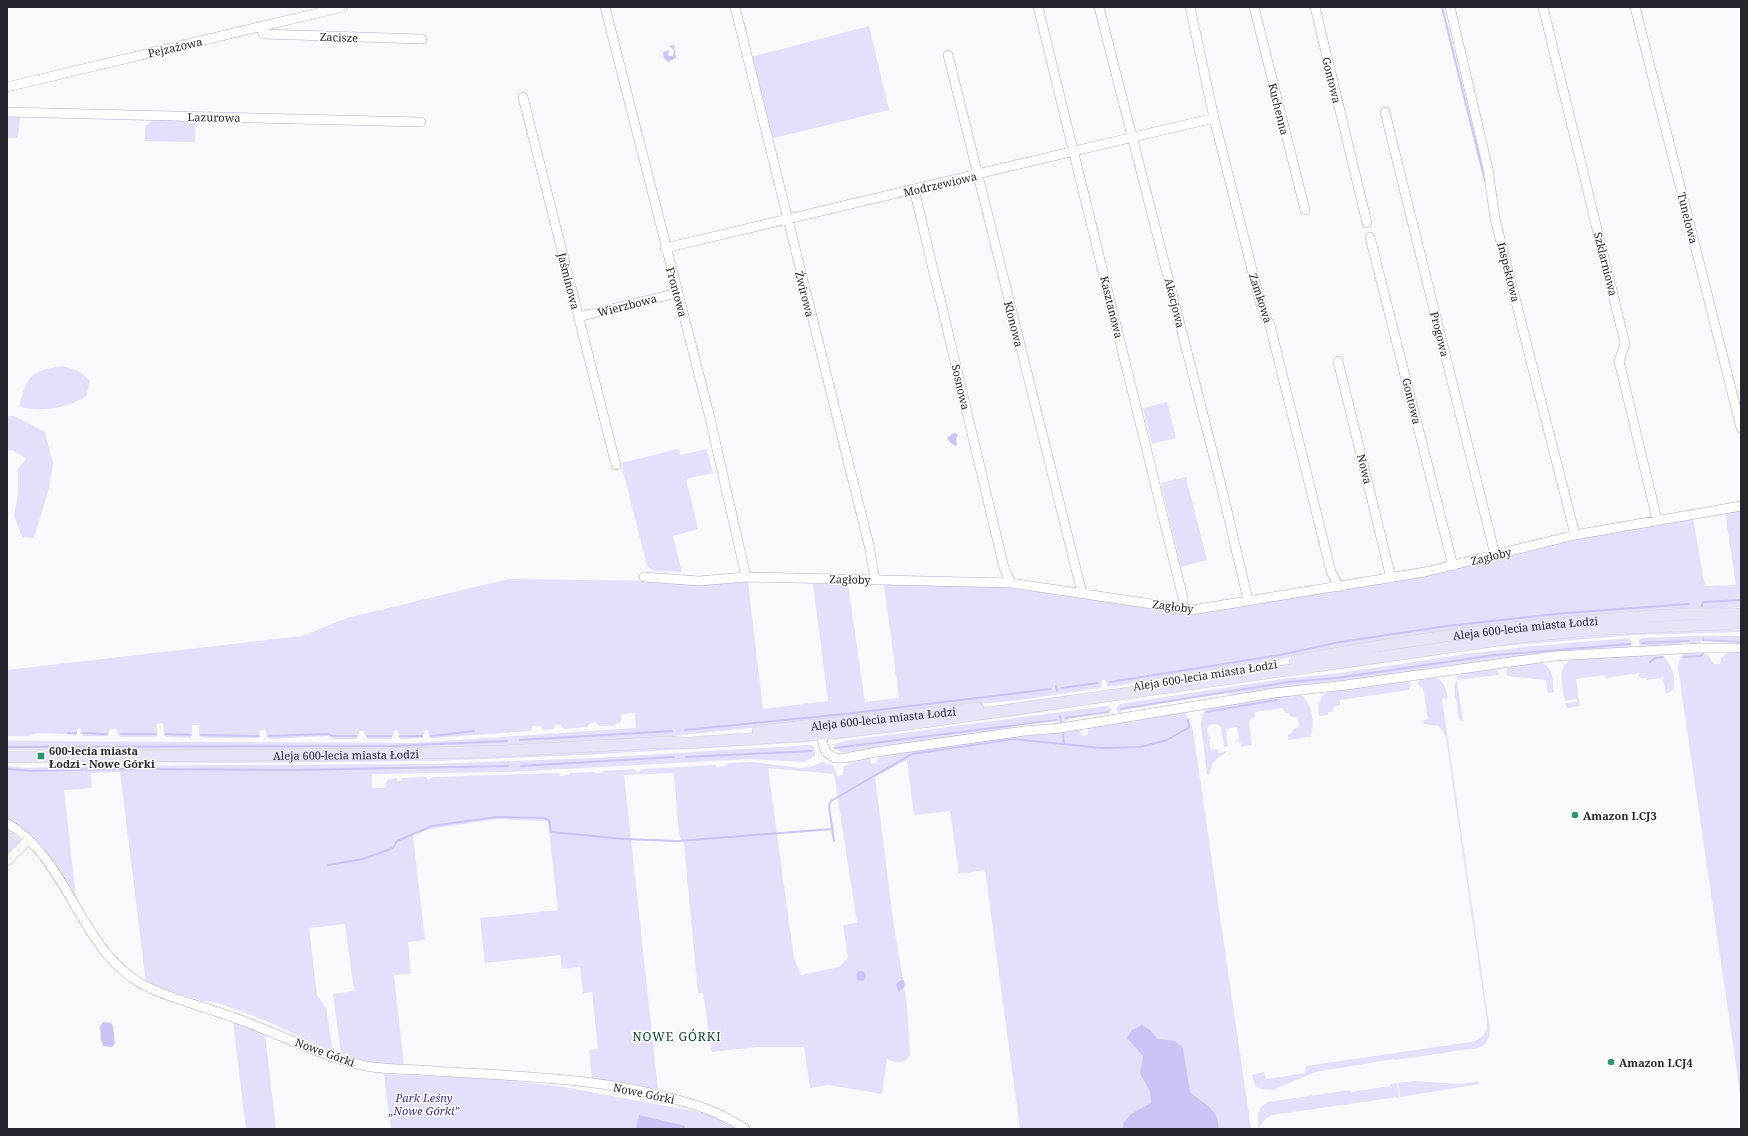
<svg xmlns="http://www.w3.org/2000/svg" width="1748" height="1136" viewBox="0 0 1748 1136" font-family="'Noto Serif',serif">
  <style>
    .green { fill: #e2e0fb; fill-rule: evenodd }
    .water { fill: #cac5f4 }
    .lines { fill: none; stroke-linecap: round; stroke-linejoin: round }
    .stream { stroke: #cac5f4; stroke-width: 2 }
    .minor-casing { stroke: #b1afc7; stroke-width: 10 }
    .major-casing { stroke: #d4d3d5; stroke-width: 12 }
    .minor { stroke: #fff; stroke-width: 9 }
    .major { stroke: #e6e4f7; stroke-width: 11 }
    .poi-dot { fill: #2d926e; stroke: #fff; stroke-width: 1.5 }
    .labels { text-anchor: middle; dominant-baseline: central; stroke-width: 3; stroke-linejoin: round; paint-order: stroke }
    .street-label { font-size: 11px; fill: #26252e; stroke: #fff }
    .poi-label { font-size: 11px; font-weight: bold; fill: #26252e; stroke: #fff; text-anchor: start }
    .park-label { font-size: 11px; font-style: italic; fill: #432c84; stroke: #fff }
    .neighbourhood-label { font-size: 12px; letter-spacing: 1px; fill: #144432; stroke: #fff }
  </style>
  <rect width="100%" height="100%" fill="#f9f9fe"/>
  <!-- green -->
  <path class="green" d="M869,26L889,110L770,139L752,57Z
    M7,116L20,117L18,138H7Z
    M153,120L195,121V142L144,141L146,126Z
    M62,366L79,371L90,381L86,397C60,409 47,412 19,407C28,375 28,372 62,366Z
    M1167,402L1176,438L1152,444L1143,408Z
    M7,416H14L45,432L53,463L49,488L34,538L22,537L14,515L18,494V469L26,459L13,450L7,451Z
    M678,449L680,455L707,449L713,473L686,479L698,529L673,536L682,572L654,571L647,566L621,463Z
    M1186,477L1207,560L1181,567L1161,483Z
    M1741,510V607L1662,610L1516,621L1336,648L1268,662L1108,687L1105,680H1102L1101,688L1027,699L643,739L526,745L363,750H7V741L413,743L636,728L635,713L621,714V722L613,726H599L596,722L590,723L587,727L564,729L561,725H555L554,729L542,730L541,726H533L530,731L432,738L429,737L428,730H425L423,738L400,739L398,730L394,731L392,739H368L365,735L364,731H359L358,737L356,739H333L328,736L270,739L267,737L266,730H260L259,737L258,738H204L199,736V725H192V735L190,738L168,737L164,736L163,723L157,724V735L156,737H121L118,735L117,729H110L108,736H84L81,734V729L78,728L76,736L65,734L37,733L30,736H7V670L302,636L347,618L508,579L748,582L763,709L828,701L813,584H848L865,702L899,698L884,585L1012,587L1185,611L1362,587L1397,580L1548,544L1693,518L1705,586L1736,585L1725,512Z
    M1711,629L1741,630V632L1633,635L1491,647L1343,669L1274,677L1015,716L833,740L835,738L1440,652L1557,638Z
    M1695,636H1741V641L1704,639V637H1701V644H1690V640H1681V645L1642,647L1639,644V640L1642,638Z
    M1629,638L1633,643L1630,648L1230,696L1229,691L1121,709L1122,713H1119L1116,709L1120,704L1282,679L1340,673L1466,654L1535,646Z
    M1702,652L1709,656L1713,664H1720L1721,658L1727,653L1741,652V1099L1678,668L1679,661L1683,654Z
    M1660,655C1671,659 1679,683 1671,692L1666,694L1663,678L1646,680V678H1640L1639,673L1606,678L1605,675L1576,679L1580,706L1567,708L1565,703L1577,702L1576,699L1565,701C1563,686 1555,668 1572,659Z
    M1538,662C1554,665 1552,679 1554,692L1548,693L1546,680L1507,676L1506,673L1508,666Z
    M1495,668L1499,672L1498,675L1457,680L1463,721L1459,719L1454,687L1458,676L1466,672Z
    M1433,677C1444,680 1446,687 1448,698L1442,699L1490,1031C1489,1039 1486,1046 1477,1048L1395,1060L1394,1059L1316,1072L1273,1090L1261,1089L1255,1085L1252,1075L1264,1072L1266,1079L1305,1073L1306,1066L1471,1042C1483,1039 1488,1032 1487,1021L1446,737L1439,726L1424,724L1423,721L1428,719L1423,687L1419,686L1417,683L1421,678Z
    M1408,681L1411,685L1409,690L1340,700V705L1334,707L1332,712H1328V715L1319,716C1318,705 1318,696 1330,691Z
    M1298,694C1312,699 1316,724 1310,737L1288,740V735L1292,732L1294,729L1299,727L1298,717H1292L1288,713H1285L1283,708L1255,712V717L1251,719L1249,723L1252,745L1241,747L1240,741L1235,742L1239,739L1237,727L1226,729L1228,746L1224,747C1223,739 1222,734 1221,727L1216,724L1210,725L1207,729L1208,735L1211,738L1209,740L1211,750L1218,749L1219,753L1228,751C1218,759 1211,759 1210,774H1207L1201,725L1202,714L1209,707Z
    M1107,706L1112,709L1108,715L1107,711L1066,718V721L1064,722L1096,717L1057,724L1030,726L1059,723L1057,722L1056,719L1011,725V728L844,753L836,750L833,744L850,740Z
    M1184,712L1190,720L1193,731L1251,1129H1020L985,870L959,874L950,811L914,815L907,760L875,777L894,927L907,1004L910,1056C902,1065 897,1063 887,1059L882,1094L828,1085L810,1088L804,1047H757L712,1052L703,993H698L684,844L679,835L674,773L624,775L658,1089L592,1079L589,1050L598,1049L592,992L583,993L580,967L562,969L560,955L485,963L480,918L558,910L548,823L546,821L497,819L430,829L413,835L425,940L408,942L411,974L394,975L404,1065C382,1066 361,1062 341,1053L333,994L354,991L345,924L309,928L317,995L326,1007L332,1048L329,1050L262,1019L215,1002L202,1001L146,983L120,772L91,773L92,788L64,790L76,898L7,819V766L27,768L70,766L430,764L596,758L810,745L814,747L815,756L804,762L750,759L508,772L372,774V788H385L387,780L396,778L398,781H401L403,778L426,777L428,780L434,777L557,773L561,776L568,775L570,773L594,772L596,773H602L604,771L634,769L637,772H640L642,769L715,765L718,767L725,766L727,763L752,762L800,768L809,767L823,762L834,766L837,776L843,775L844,766L867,758L870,759L871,764L877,763L879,756L1023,735L1079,729L1082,736L1088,735V728L1130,721L1131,723H1134V720ZM768,768L834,774L857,923L843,925L848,958L839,967L801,975L794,959Z
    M805,739L811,742L582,755L433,761L211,763L62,761L522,755Z
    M7,829L21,841L7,856Z
    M233,1022L265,1033L276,1129H246Z
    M384,1074L500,1079L564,1087L719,1116L736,1129H391Z
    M1414,1081L1460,1084L1478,1081L1480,1084L1400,1097L1398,1083Z
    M1397,1083L1399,1097L1272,1115L1264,1120L1259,1129C1258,1118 1255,1109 1268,1102L1350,1090L1351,1092L1390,1086V1084Z"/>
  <!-- water -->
  <path class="water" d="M674,45L676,58L668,62L664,58L663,52L669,50L668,56H673L674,50L669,46Z
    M954,433L958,434L956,439L957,445L955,446L951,443L947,438Z
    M856 976a5 5 0 1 1 10 0a5 5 0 1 1-10 0Z
    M904,980L905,986L899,992L896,985L899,981Z
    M103,1022L111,1023L113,1026L115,1044L112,1047L103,1046L101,1040L100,1026Z
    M1142,1025L1150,1030L1158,1039L1175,1041L1183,1048L1190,1092C1202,1103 1221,1110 1218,1129H1123L1124,1122L1131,1114L1151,1103L1150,1091L1140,1074L1143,1056L1127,1038L1132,1030Z
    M639,1115L685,1126L684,1129H636Z"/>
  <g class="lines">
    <!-- stream -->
    <path class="stream" d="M1442,7L1485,181
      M1702,606V603L1705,602L1741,600
      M1703,638V640L1741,642
      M1642,643L1689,641
      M1683,657L1700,656L1703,654
      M1650,662L1655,658L1663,657
      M1110,682L1280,655L1340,642L1447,626L1565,613L1689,604
      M1056,686L1057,691
      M1062,688L1098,683
      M1121,709L1289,682L1337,678L1495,655L1630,644
      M1206,712L1276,700
      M1060,716L1061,722
      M1066,718L1108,712
      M685,730L845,714L1051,689
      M68,733H76
      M83,733L107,734
      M121,734H156
      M166,734L191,735
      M1063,734L1064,744
      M201,735L259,736
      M268,736L328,734L333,736H356
      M367,736H391
      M400,736H422
      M431,736L474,731
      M520,740L672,731
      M7,747L393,746L507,741
      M835,748L1056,720
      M686,757L812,751
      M521,766L674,757
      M7,769L32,771L117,769L295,770L508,766
      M834,841L829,806L831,801L912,754L1014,739L1101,748L1140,747L1167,740L1186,729L1189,728L1188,720
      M328,865L363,859L388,850L393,848L397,841L432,826L496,817L544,818L549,820L551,832L625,839L678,841L832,829"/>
    <!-- minor casing -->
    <g class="minor-casing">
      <path id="minor" d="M605,7L710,418L746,577
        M735,7L869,545L875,580
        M1038,7L1183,598V608
        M1099,7L1219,477L1248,600
        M1190,7L1214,118L1257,290L1263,312L1270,325L1331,572L1339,587
        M1254,7L1305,210
        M1315,7L1367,223
        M1450,7L1488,169L1495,219L1575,535
        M1543,7L1625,344L1619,361L1657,520
        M1635,7L1741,428
        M261,27L263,34L422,39
        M948,55L1082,593
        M7,87L343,7
        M523,97L616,465
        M7,112L421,122
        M1385,112L1495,555
        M914,189L1004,568L1011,583
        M1370,237L1453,566
        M665,248L1214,118
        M578,317L677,293
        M1338,361L1391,578
        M644,577L699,581L746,577L1011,583L1192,610L1425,572L1575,535L1741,506
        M821,728L823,744L826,752L834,758H846L876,752L1024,731L1061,728L1274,693L1346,685L1554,656L1698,648H1741
        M7,823C73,862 79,957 152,989C179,1001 208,1008 235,1018C278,1033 321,1057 366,1066C388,1070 411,1069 433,1071C509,1076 585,1077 659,1095C693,1104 715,1109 745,1129
        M7,861L28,840"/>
    </g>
    <!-- major casing -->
    <g class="major-casing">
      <g id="major">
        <path id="s1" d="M1295,661C1400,641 1505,626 1611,619C1654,616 1698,612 1741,614"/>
        <path id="s2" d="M758,731L978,708"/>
        <path id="s3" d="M7,757L386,754L505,751L668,742L687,743L822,734L910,724L1521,637L1587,630L1741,623"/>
      </g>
    </g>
    <!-- minor -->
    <use href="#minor" class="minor"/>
    <!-- major -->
    <use href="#major" class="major"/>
  </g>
  <!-- markers -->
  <g class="poi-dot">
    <rect x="37" y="752" width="8" height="8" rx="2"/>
    <circle cx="1575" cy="815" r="4"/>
    <circle cx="1611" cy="1062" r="4"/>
  </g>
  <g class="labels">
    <!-- street labels -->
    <g class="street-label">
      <text transform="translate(339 37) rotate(2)">Zacisze</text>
      <text transform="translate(175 47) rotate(-13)">Pejzażowa</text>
      <text transform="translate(1332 80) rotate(76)">Gontowa</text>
      <text transform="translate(1279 109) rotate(76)">Kuchenna</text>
      <text transform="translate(214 117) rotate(1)">Lazurowa</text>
      <text transform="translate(940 184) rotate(-13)">Modrzewiowa</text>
      <text transform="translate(1688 218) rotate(76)">Tunelowa</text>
      <text transform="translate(1606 264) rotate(76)">Szklarniowa</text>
      <text transform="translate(1509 272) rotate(76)">Inspektowa</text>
      <text transform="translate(569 281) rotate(76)">Jaśminowa</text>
      <text transform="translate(677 292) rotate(75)">Frontowa</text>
      <text transform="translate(805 294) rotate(76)">Żwirowa</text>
      <text transform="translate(1261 298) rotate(72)">Zamkowa</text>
      <text transform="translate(1175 303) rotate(76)">Akacjowa</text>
      <text transform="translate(627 305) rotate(-14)">Wierzbowa</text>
      <text transform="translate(1112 307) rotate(76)">Kasztanowa</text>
      <text transform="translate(1014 324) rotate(76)">Klonowa</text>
      <text transform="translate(1440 334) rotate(76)">Progowa</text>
      <text transform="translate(961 387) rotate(77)">Sosnowa</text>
      <text transform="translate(1412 401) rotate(76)">Gontowa</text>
      <text transform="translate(1365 469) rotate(76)">Nowa</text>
      <text transform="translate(1491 556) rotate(-14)">Zagłoby</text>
      <text transform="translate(850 579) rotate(1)">Zagłoby</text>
      <text transform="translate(1173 606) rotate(7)">Zagłoby</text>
      <text stroke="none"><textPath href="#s1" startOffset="233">Aleja 600-lecia miasta Łodzi</textPath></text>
      <text transform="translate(1205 675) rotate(-9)">Aleja 600-lecia miasta Łodzi</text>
      <text stroke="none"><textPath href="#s2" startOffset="126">Aleja 600-lecia miasta Łodzi</textPath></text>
      <text stroke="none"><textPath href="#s3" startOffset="339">Aleja 600-lecia miasta Łodzi</textPath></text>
      <text transform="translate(325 1052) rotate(20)">Nowe Górki</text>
      <text transform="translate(644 1093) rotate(12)">Nowe Górki</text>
    </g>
    <!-- poi labels -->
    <g class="poi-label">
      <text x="49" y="750">600-lecia miasta<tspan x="49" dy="13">Łodzi - Nowe Górki</tspan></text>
      <text x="1583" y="815">Amazon LCJ3</text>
      <text x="1619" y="1062">Amazon LCJ4</text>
    </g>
    <!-- park labels -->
    <g class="park-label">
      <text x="424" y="1097">Park Leśny<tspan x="424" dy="13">„Nowe Górki”</tspan></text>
    </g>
    <!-- neighbourhood labels -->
    <g class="neighbourhood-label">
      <text x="677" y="1036">NOWE GÓRKI</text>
    </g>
  </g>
  <!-- border -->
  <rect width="1748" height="1136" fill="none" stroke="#26252e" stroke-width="16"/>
</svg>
